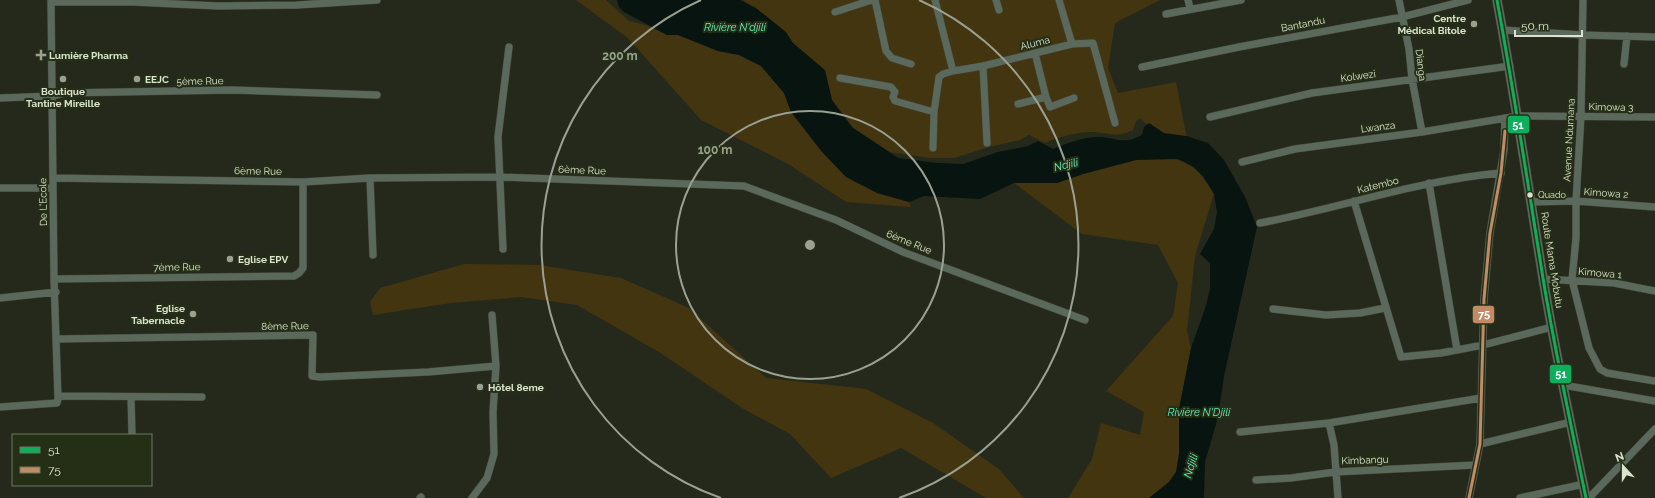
<svg xmlns="http://www.w3.org/2000/svg" width="1655" height="498" viewBox="0 0 1655 498" font-family="Raleway,sans-serif">
  <style>
    .green { fill: #443511 }
    .water { fill: #08140f }
    .lines { fill: none; stroke-linecap: round; stroke-linejoin: round }
    .minor-casing { stroke: #404639; stroke-width: 8 }
    .tertiary-casing { stroke: #404639; stroke-width: 10 }
    .minor { stroke: #5a695b; stroke-width: 7 }
    .tertiary { stroke: #5a695b; stroke-width: 9 }
    .bus-1-casing { stroke: #252f15; stroke-width: 6 }
    .bus-2-casing { stroke: #252f15; stroke-width: 6 }
    .bus-1 { stroke: #0daf5c; stroke-width: 3 }
    .bus-2 { stroke: #c18c65; stroke-width: 3 }
    .ring { fill: none; stroke: #9ba192; stroke-width: 2 }
    .poi-dot { fill: #9ba192; stroke: #252f15; stroke-width: 1.5 }
    .bus-dot { fill: #dbe2d2; stroke: #252f15; stroke-width: 1.5 }
    .labels { text-anchor: middle; dominant-baseline: central; stroke-width: 4; stroke-linejoin: round; paint-order: stroke }
    .bus-label { font-size: 9px; fill: #dbe2d2; stroke: #252f15; text-anchor: start }
    .poi-label { font-size: 10px; font-weight: bold; fill: #dbe2d2; stroke: #252f15; text-anchor: start }
    .street-label { font-size: 10px; fill: #dbe2d2; stroke: #252f15 }
    .water-label { font-size: 11px; font-style: italic; fill: #5eefc2; stroke: #252f15 }
    .centre { fill: #9ba192; stroke: #252f15; stroke-width: 2 }
    .ring-label { font-size: 12px; text-anchor: middle; font-weight: bold; fill: #9ba192; stroke: #252f15; stroke-width: 4; stroke-linejoin: round; paint-order: stroke }
    .line-badge { stroke: #252f15; stroke-width: 1.5 }
    .badge-label { font-size: 11px; text-anchor: middle; font-weight: bold; fill: #fff }
  </style>
  <rect width="100%" height="100%" fill="#24291b"/>
  <!-- green -->
  <path class="green" d="M576,0H606L629,21L649,26L667,35H678L718,51L739,55L761,66L784,93L791,112L807,131L877,193L909,202L911,207L846,202L788,164L701,120L628,38Z
    M743,0H1160L1115,23L1108,68L1118,93L1176,82L1187,139L1154,131L1140,118L1136,121L1133,130C1114,139 1110,132 1091,132C1075,132 1059,137 1045,143L1029,135L1020,140L989,147L954,158H929L890,152L844,122L757,11Z
    M1167,158C1191,160 1202,174 1214,194L1195,256L1187,331L1191,348L1179,409V454L1176,472L1169,482L1149,498H1068L1092,459L1101,423L1140,435L1144,412L1106,391L1173,316L1178,283L1158,245L1082,234L1014,183H1057L1083,174L1136,160Z
    M464,264L539,265L621,278L689,308L766,378L866,389L933,423L999,469L1024,498H986L901,448L831,478L790,434L742,408L659,352L577,305L521,297L451,303L373,315L370,302L380,288Z"/>
  <!-- water -->
  <path class="water" d="M617,0H740L756,8L786,32L793,43L825,70L832,100L853,128L898,158L937,163L963,164L998,152L1028,146L1038,141L1053,149C1068,143 1083,137 1099,137C1119,138 1123,145 1142,135L1144,127L1149,123L1164,133L1186,136L1208,143L1224,160L1245,197L1257,227L1224,376L1218,417L1205,462L1204,498H1149L1169,482L1176,472L1179,454V409L1191,348L1206,306L1210,289V263L1200,254L1214,229L1217,212L1214,194L1203,176L1194,167L1178,159L1136,160L1083,174L1057,183H1014L980,199L924,196L909,202L877,193L846,177L822,152L791,112L784,93L761,66L739,55L718,51L678,35H667L624,12L619,7Z"/>
  <g class="lines">
    <!-- minor casing -->
    <g class="minor-casing">
      <path id="minor" d="M875,0L886,51L892,58L911,64
        M935,0L953,71L983,66L1072,44L1059,0
        M996,0L999,10
        M1188,0L1190,8
        M1399,0L1409,49L1412,79L1422,132
        M1583,0L1581,116L1576,201V238L1572,280L1589,348L1600,369L1607,373L1655,381
        M51,2H133L218,6L297,5L377,0
        M835,12L872,0
        M1166,14L1241,0
        M1503,30L1582,35L1655,37
        M1072,44L1093,43L1115,123
        M1624,64L1627,36
        M983,66L987,143
        M1142,67L1239,47L1402,17L1468,0
        M840,78L891,87L895,92L893,97L895,101L934,112
        M1046,97L1050,107L1074,98
        M0,98L52,96L64,93L231,90L377,95
        M1018,104L1046,97L1035,53
        M1210,117L1312,93L1510,66
        M933,148L934,112L939,77L943,74L953,71
        M1242,162L1295,149L1422,132L1518,116L1655,117
        M53,178L303,182L370,178L498,177L744,186L836,220L903,252L1085,320
        M370,178L373,255
        M1429,183L1457,350
        M0,188H53
        M1354,201L1401,357L1441,353L1483,345L1552,327
        M1531,202L1576,201L1655,207
        M1260,223C1341,208 1419,180 1501,173
        M503,249L498,137L509,47
        M54,279L294,276L299,273L303,268V182
        M1543,279L1614,283L1655,291
        M0,298L56,292
        M1273,309L1326,315L1360,313L1385,308
        M57,339L313,335L312,376L320,377L428,372L496,366
        M1563,385L1655,401
        M59,396L202,397
        M131,397L132,435
        M0,407L57,403L58,399L54,279L51,0
        M1329,423L1334,445L1338,498
        M1240,432L1329,423L1481,398
        M1480,444L1571,422
        M1256,480L1291,478L1335,472L1475,465
        M420,498L421,497
        M472,498L487,478L494,454L493,412L496,366L492,315
        M1469,498L1480,444L1484,299L1490,233L1504,150L1505,118
        M1520,498L1584,484
        M1589,498L1655,429"/>
    </g>
    <!-- tertiary casing -->
    <g class="tertiary-casing">
      <path id="tertiary" d="M1497,0C1514,92 1528,185 1543,278C1555,352 1571,425 1586,498"/>
    </g>
    <!-- minor -->
    <use href="#minor" class="minor"/>
    <!-- tertiary -->
    <use href="#tertiary" class="tertiary"/>
    <!-- bus-1 casing -->
    <g class="bus-1-casing">
      <path id="bus-1" d="M1497,0C1514,92 1528,185 1543,278C1555,352 1571,425 1586,498"/>
    </g>
    <!-- bus-2 casing -->
    <g class="bus-2-casing">
      <path id="bus-2" d="M1469,498L1480,444L1484,299L1490,233L1501,173L1505,131"/>
    </g>
    <!-- bus-1 -->
    <use href="#bus-1" class="bus-1"/>
    <!-- bus-2 -->
    <use href="#bus-2" class="bus-2"/>
  </g>
  <!-- distance rings -->
  <g class="ring">
    <circle cx="810" cy="245" r="134"/>
    <path d="M721 498A268 268 0 0 1 701 0M919 0A268 268 0 0 1 899 498"/>
  </g>
  <!-- markers -->
  <g class="poi-dot">
    <circle cx="1474" cy="24" r="4"/>
    <path d="M39 49h4v4h4v4h-4v4h-4v-4h-4v-4h4z"/>
    <circle cx="63" cy="79" r="4"/>
    <circle cx="137" cy="79" r="4"/>
    <circle cx="230" cy="259" r="4"/>
    <circle cx="193" cy="314" r="4"/>
    <circle cx="480" cy="387" r="4"/>
  </g>
  <circle class="bus-dot" cx="1530" cy="195" r="3.5"/>
  <g class="labels">
    <!-- bus labels -->
    <g class="bus-label">
      <text x="1538" y="195">Quado</text>
    </g>
    <!-- poi labels -->
    <g class="poi-label">
      <text x="1466" y="18" text-anchor="end">Centre<tspan x="1466" dy="12">Médical Bitole</tspan></text>
      <text x="49" y="55">Lumière Pharma</text>
      <text x="145" y="79">EEJC</text>
      <text x="63" y="91" text-anchor="middle">Boutique<tspan x="63" dy="12">Tantine Mireille</tspan></text>
      <text x="238" y="259">Eglise EPV</text>
      <text x="185" y="308" text-anchor="end">Eglise<tspan x="185" dy="12">Tabernacle</tspan></text>
      <text x="488" y="387">Hôtel 8eme</text>
    </g>
    <!-- street labels -->
    <g class="street-label">
      <text transform="translate(1303 24) rotate(-11)">Bantandu</text>
      <text transform="translate(1035 43) rotate(-14)">Aluma</text>
      <text transform="translate(1421 65) rotate(83)">Dianga</text>
      <text transform="translate(1358 76) rotate(-8)">Kolwezi</text>
      <text transform="translate(200 81) rotate(-1)">5ème Rue</text>
      <text transform="translate(1611 107) rotate(1)">Kimowa 3</text>
      <text transform="translate(1378 127) rotate(-7)">Lwanza</text>
      <text transform="translate(1569 140) rotate(-87)">Avenue Ndumana</text>
      <text transform="translate(582 170) rotate(2)">6ème Rue</text>
      <text transform="translate(258 171) rotate(1)">6ème Rue</text>
      <text transform="translate(1378 185) rotate(-14)">Katembo</text>
      <text transform="translate(1606 193) rotate(4)">Kimowa 2</text>
      <text transform="translate(43 202) rotate(-91)">De L'Ecole</text>
      <text transform="translate(909 242) rotate(22)">6ème Rue</text>
      <text transform="translate(1552 260) rotate(81)">Route Mama Mobutu</text>
      <text transform="translate(177 267) rotate(-1)">7ème Rue</text>
      <text transform="translate(1600 273) rotate(5)">Kimowa 1</text>
      <text transform="translate(285 326) rotate(-1)">8ème Rue</text>
      <text transform="translate(1365 460) rotate(-2)">Kimbangu</text>
    </g>
    <!-- water labels -->
    <g class="water-label">
      <text x="735" y="27">Rivière N'djili</text>
      <text transform="translate(1066 165) rotate(-13)">Ndjili</text>
      <text x="1199" y="412">Rivière N'Djili</text>
      <text transform="translate(1191 466) rotate(-73)">Ndjili</text>
    </g>
  </g>
  <circle cx="810" cy="245" r="6" class="centre"/>
  <g class="ring-label">
    <text x="620" y="60">200 m</text>
    <text x="715" y="154">100 m</text>
  </g>
  <g class="line-badge">
    <rect x="1507" y="115" width="23" height="19" rx="4" fill="#0daf5c"/>
    <rect x="1472" y="305" width="23" height="19" rx="4" fill="#c18c65"/>
    <rect x="1549" y="364" width="23" height="20" rx="4" fill="#0daf5c"/>
  </g>
  <g class="badge-label">
    <text x="1518" y="129">51</text>
    <text x="1484" y="318">75</text>
    <text x="1561" y="378">51</text>
  </g>
  <!-- legend -->
  <rect x="12" y="434" width="140" height="52" fill="#252f15" stroke="#6e7761"/>
  <rect x="20" y="447" width="20" height="6" fill="#0daf5c" stroke="#6e7761"/>
  <text x="48" y="454" font-size="12" fill="#dbe2d2">51</text>
  <rect x="20" y="467" width="20" height="6" fill="#c18c65" stroke="#6e7761"/>
  <text x="48" y="474" font-size="12" fill="#dbe2d2">75</text>
  <!-- north arrow -->
  <g transform="translate(1623 466) rotate(339)" stroke="#252f15" stroke-width="3" paint-order="stroke">
  <path d="M0-3L7 15L0 10L-7 15Z" fill="#dbe2d2"/>
  <text y="-6" font-size="11" font-weight="bold" text-anchor="middle" fill="#dbe2d2">N</text>
  </g>
  <!-- scale -->
  <path d="M1515 30v6h67v-6" fill="none" stroke="#dbe2d2" stroke-width="2"/>
  <text x="1521" y="30" font-size="12" fill="#dbe2d2" stroke="#252f15" stroke-width="3" paint-order="stroke">50 m</text>
</svg>
